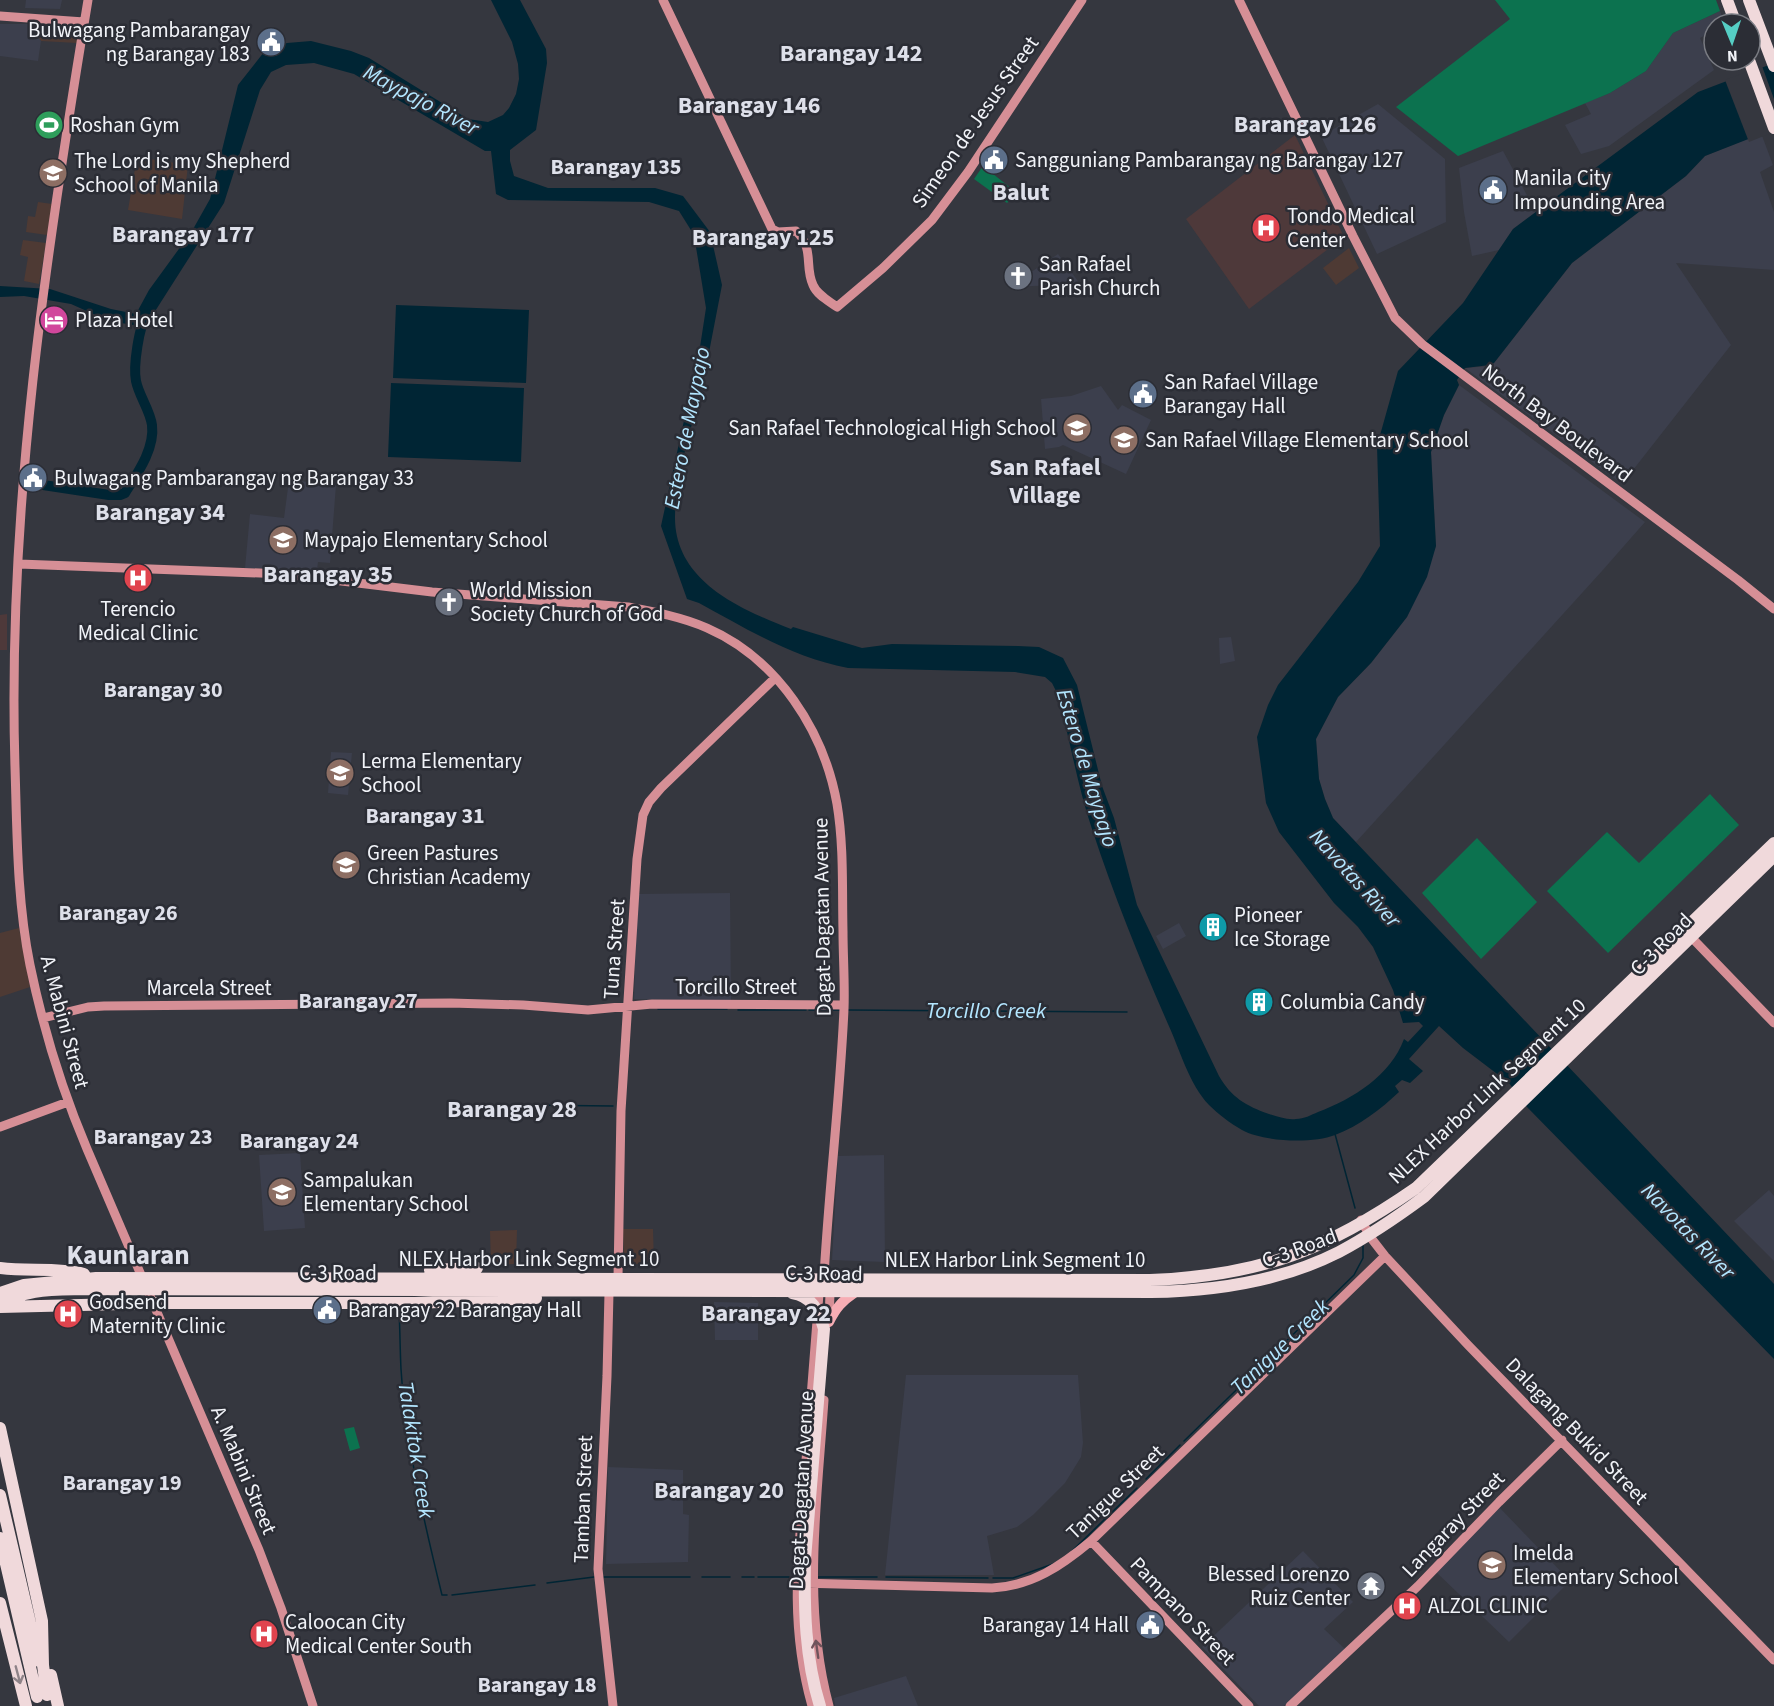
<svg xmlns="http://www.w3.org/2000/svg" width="1774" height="1706" viewBox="0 0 1774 1706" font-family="'Source Sans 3',sans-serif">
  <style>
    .commercial { fill: #4e3a34 }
    .built { fill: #3c3f4d }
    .medical { fill: #4e393a }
    .green { fill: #0c724f }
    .water { fill: #002534 }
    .pier { fill: #35373f }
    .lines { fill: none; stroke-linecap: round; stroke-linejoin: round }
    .stream { stroke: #002534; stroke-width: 1.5 }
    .river { stroke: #002534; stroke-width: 10 }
    .secondary { stroke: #d68f96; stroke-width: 9 }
    .primary { stroke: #f7adb4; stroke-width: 10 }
    .highway { stroke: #f0d9db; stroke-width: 12 }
    .oneway { stroke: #6f545c }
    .oneway2 { stroke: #8e8388 }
    .labels { text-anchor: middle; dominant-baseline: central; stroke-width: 5; stroke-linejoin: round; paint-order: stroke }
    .poi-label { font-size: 21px; fill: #f1f3f8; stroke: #2b2d35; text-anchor: start }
    .street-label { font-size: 21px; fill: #f1f3f8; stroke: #2b2d35 }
    .water-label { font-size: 22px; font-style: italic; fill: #b3e6ff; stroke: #2b2d35 }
    .neighbourhood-label { font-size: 22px; font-weight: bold; fill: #dee0ea; stroke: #2b2d35 }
    .quarter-label { font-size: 24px; font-weight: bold; fill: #dee0ea; stroke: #2b2d35 }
    .district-label { font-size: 27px; font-weight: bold; fill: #dee0ea; stroke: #2b2d35 }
  </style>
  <rect width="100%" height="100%" fill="#35373f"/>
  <!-- commercial -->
  <path class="commercial" d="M40,24L79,26L77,43L41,41L39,39Z
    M137,157L188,165L182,219L128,210Z
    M38,202L52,204L47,235L26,232L28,216L35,217Z
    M23,240L46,243L39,284L24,281L28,257L20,255Z
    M1349,248L1359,268L1336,285L1323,268Z
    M19,928L30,987L0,997V933Z
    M623,1229H653L654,1264H624Z
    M517,1230L516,1264L491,1265L490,1231Z"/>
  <!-- built -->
  <path class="built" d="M26,0H62L60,9L25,8Z
    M1720,11L1725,24H1714V30L1700,38L1714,70L1609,146L1581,154L1565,125L1591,114L1585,103L1610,93L1646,71L1673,33Z
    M0,24H40L39,38L41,41L38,61L0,56Z
    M1378,104L1445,159L1446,222L1377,254L1321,136Z
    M1761,133L1773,165L1760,172L1774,212V270L1676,263L1731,345L1622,484L1465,368L1490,366L1494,363L1572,263L1686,176L1705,156Z
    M1503,151L1536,212L1513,229L1499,250L1472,256L1464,212L1459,168Z
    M1058,254L1080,284L1009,287Z
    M1459,385L1645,522L1602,571L1356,842L1333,818L1325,799L1319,779L1316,739L1338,697L1371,663L1407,617L1414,600L1436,546L1431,452L1444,415Z
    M1101,386L1118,410L1122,405L1151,420L1126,474L1063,445L1059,447L1045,449L1041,399L1071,396Z
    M289,480L336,485L330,563L318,562L317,570L245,568L250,514L284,518Z
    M1231,637L1235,661L1220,664L1219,638Z
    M331,752L352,753L348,795L328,793Z
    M730,893L731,1001L634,999L637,894Z
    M1179,923L1186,936L1163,949L1156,936Z
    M300,1153L305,1228L264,1231L259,1155Z
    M884,1155L885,1262L832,1260L838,1156Z
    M1769,1190L1774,1196V1261L1734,1221Z
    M714,1302L758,1303V1340H715Z
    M906,1375H1078L1083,1443L1081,1457L1065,1483L1033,1515L1017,1527L987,1536L994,1575H885Z
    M608,1467L683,1470V1514L689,1515L688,1562L606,1564Z
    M1499,1507L1570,1581L1509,1642L1435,1571Z
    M1303,1551L1353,1602L1324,1629L1345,1649L1284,1706H1259L1202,1647Z
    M906,1676L918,1706H835L834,1698Z"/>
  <!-- medical -->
  <path class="medical" d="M1295,135L1344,237L1249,309L1186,219Z
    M7,614V650H0V615Z"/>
  <!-- green -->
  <path class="green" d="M1495,0H1716L1720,11L1673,33L1646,71L1610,93L1458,156L1396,107L1510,19Z
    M983,166L1012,189V198L1007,203L974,179Z
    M1710,794L1739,825L1608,953L1547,891L1607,832L1639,863Z
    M1477,838L1537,902L1481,959L1422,893Z
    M354,1427L360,1448L350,1451L344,1429Z"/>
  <!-- water -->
  <path class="water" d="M491,0H520L546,49L547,63L536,130L510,150V161L514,176L548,188H655L683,196L710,232L722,285L705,373L677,482L680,483C678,494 675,505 675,516C674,581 740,609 791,629L793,627L862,648L892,644L1018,646L1039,647L1063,658L1077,685L1102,786L1114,818L1137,905L1219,1076C1231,1097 1246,1106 1269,1114C1278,1117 1287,1120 1296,1119C1304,1119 1311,1115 1318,1112C1353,1099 1391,1075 1404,1039L1408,1042L1423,1026L1419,1022L1403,1023L1393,990L1373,947L1358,927L1334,903L1279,832L1266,803L1257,737L1268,705L1278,685L1358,582L1380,546L1377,446L1398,371L1463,303L1513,229L1698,92L1774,63V129L1705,156L1686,176L1572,263L1494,363L1490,365L1465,368L1457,380L1459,385L1444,415L1431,452L1436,546L1427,577L1407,617L1371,663L1338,697L1316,739L1319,779L1325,799L1333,818L1774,1284V1359L1527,1107L1509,1083L1463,1048L1439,1026L1409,1059L1423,1071L1410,1083L1402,1080L1395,1086L1399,1092C1381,1109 1359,1126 1335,1135C1312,1144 1264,1142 1242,1130C1230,1123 1218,1114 1209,1105C1189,1084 1180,1050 1168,1024C1140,960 1114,896 1092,829C1077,785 1070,738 1057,693L1052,683L1045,677L1015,672L848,668C793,658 747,629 699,603L687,599L661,526L700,347L706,308L694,235L679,211L649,202L508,200L496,194L491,151H485L354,74L314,63L286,65L271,72L260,90L224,203L145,327L109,321L71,304L24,296L0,297V286L50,289L111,309L136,314L149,290L192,231L210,199L238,85L264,52L287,43L311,41L351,51L369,58L468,119L488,122L503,115L509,108L516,94L519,79L518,64L512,42Z
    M396,305L529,310L526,383L393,378Z
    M391,383L524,388L521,462L388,457Z"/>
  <!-- pier -->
  <path class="pier" d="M1762,66L1774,99V132L1749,142L1725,80Z"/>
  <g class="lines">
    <!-- stream -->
    <path class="stream" d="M658,1009H727
      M738,1010H806
      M809,1010H841
      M847,1010L1127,1012
      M522,1105L613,1106
      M1335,1134L1355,1208
      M399,1309C400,1329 400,1349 401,1369C406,1445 424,1522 442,1595H447
      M1184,1441L1354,1275L1363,1258V1246
      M1146,1479L1180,1445
      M1072,1551L1137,1488
      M604,1577H690
      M702,1577H730
      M742,1577H754
      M758,1577H789
      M818,1577H877
      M886,1577L988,1578
      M993,1578H1013L1053,1564
      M547,1583L594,1577
      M452,1595L535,1585"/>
    <!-- river -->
    <path class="river" d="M30,483L109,495H120L125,493C137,474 155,449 152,425C150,410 139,396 136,381C133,366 139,326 147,314"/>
    <!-- secondary -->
    <path class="secondary" d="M88,0C46,253 7,510 15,767C17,832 17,901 30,965C43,1028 62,1090 87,1149L259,1550L281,1608L313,1706
      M663,0L772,229L778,232L796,231C815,249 804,266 813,285C817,295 829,301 837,307L883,268L932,220L968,172L1082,0
      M1239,0L1353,236L1395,318L1422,344L1738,580L1774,609
      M0,16L84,22
      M19,564L284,574L432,592L628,607C655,612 682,617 707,628C778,659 824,731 837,804C844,846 842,889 843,931C843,957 845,983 844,1009C840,1098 829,1187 824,1276L819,1293L817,1321C813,1372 809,1422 805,1473C798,1555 789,1624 812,1706
      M1693,939L1774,1023
      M43,1018L88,1007L104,1006L451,1003L523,1005L588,1010L652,1004L844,1005
      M0,1127L68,1102
      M1361,1220L1371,1238L1385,1256L1468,1345L1774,1660
      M618,1277L621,1111L637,859L643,815L649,802L661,788L775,678
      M828,1287L830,1293L829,1321
      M609,1293L607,1376L598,1569L613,1706
      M824,1400C817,1502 802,1606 829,1706
      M1091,1541L1249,1706
      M799,1583L992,1588C1032,1586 1061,1566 1091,1541L1385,1256
      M1290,1706L1418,1586L1499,1502L1562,1440"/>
    <!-- primary -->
    <path class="primary" d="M829,1322C836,1308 842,1301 854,1293"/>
    <!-- highway -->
    <path class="highway" d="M1727,0L1736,24
      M1749,0L1774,66
      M1749,60L1774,128
      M0,1268C28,1272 56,1267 84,1274
      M430,1270L477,1268
      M0,1293L24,1285L96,1278L1150,1280C1260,1276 1327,1250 1416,1188L1774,843
      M792,1293C812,1296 819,1311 824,1329L805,1559C804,1609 805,1658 820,1706
      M0,1306C24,1287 59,1290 88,1289L1151,1292C1215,1291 1282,1281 1339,1252C1369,1236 1397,1217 1424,1197L1774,856
      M0,1307L162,1303H415L536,1298
      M0,1428L42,1621L43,1665L47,1695
      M0,1495L39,1661
      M0,1538L37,1697
      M0,1603L26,1706
      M51,1675L58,1706"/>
  </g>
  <!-- one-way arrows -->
  <defs><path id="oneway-shaft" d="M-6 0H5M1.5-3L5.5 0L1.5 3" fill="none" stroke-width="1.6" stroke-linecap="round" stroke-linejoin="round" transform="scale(1.5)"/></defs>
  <use class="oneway" href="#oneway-shaft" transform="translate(817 1649) rotate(-98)"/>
  <use class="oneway2" href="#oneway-shaft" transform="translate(18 1675) rotate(75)"/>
  <!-- icons -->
  <defs>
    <g id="civic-disc" transform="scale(1.5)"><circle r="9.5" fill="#5c6f8a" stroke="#2b2d35"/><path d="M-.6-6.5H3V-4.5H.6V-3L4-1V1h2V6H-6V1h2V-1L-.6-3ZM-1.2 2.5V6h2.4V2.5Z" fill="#fff"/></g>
    <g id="stadium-disc" transform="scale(1.5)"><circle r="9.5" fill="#2e9e5b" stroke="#2b2d35"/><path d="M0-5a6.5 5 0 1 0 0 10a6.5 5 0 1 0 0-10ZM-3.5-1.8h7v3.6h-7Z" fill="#fff"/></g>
    <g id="school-disc" transform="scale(1.5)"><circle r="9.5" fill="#8d6e63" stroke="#2b2d35"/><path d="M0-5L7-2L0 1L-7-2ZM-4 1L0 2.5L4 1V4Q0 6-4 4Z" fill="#fff"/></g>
    <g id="hospital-disc" transform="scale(1.5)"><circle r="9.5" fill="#e0444e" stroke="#2b2d35"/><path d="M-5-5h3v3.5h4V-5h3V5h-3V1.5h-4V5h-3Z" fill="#fff"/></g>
    <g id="church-disc" transform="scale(1.5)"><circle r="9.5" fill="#6b7280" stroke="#2b2d35"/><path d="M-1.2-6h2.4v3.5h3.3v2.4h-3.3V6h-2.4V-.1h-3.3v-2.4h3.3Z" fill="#fff"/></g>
    <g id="hotel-disc" transform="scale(1.5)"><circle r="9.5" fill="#d1479c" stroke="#2b2d35"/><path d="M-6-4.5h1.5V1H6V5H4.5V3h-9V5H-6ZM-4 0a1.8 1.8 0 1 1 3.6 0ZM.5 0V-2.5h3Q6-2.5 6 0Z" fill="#fff"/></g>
    <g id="building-disc" transform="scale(1.5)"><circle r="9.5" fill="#0f9aa8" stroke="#2b2d35"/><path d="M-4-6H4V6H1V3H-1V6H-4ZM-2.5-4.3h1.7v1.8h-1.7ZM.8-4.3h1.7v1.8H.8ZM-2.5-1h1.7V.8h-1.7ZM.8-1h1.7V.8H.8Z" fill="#fff"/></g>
    <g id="temple-disc" transform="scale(1.5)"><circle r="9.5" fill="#6b7280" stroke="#2b2d35"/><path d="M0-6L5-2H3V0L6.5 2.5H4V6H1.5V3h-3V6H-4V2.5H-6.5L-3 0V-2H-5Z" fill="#fff"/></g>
  </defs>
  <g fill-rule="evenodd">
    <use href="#civic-disc" x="271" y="42"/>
    <use href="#stadium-disc" x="49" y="125"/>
    <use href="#civic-disc" x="994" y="160"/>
    <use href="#school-disc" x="53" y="173"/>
    <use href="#civic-disc" x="1493" y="190"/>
    <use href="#hospital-disc" x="1266" y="228"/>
    <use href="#church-disc" x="1018" y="276"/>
    <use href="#hotel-disc" x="54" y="320"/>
    <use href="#civic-disc" x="1143" y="394"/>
    <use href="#school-disc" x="1077" y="428"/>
    <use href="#school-disc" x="1124" y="440"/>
    <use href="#civic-disc" x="33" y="478"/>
    <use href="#school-disc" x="283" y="540"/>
    <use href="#hospital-disc" x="138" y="578"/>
    <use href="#church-disc" x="449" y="602"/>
    <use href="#school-disc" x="340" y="773"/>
    <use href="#school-disc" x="346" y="865"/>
    <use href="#building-disc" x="1213" y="927"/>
    <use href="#building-disc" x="1259" y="1002"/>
    <use href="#school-disc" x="282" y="1192"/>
    <use href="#civic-disc" x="327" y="1310"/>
    <use href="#hospital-disc" x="68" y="1314"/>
    <use href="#school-disc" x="1492" y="1565"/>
    <use href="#temple-disc" x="1371" y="1586"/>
    <use href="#hospital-disc" x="1407" y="1606"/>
    <use href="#civic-disc" x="1150" y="1625"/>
    <use href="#hospital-disc" x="264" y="1634"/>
  </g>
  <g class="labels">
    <!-- poi labels -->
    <g class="poi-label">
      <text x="250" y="30" text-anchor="end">Bulwagang Pambarangay<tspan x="250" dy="24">ng Barangay 183</tspan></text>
      <text x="70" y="125">Roshan Gym</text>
      <text x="1015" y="160">Sangguniang Pambarangay ng Barangay 127</text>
      <text x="74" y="161">The Lord is my Shepherd<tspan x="74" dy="24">School of Manila</tspan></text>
      <text x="1514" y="178">Manila City<tspan x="1514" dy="24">Impounding Area</tspan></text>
      <text x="1287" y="216">Tondo Medical<tspan x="1287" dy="24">Center</tspan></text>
      <text x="1039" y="264">San Rafael<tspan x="1039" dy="24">Parish Church</tspan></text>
      <text x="75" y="320">Plaza Hotel</text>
      <text x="1164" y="382">San Rafael Village<tspan x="1164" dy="24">Barangay Hall</tspan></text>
      <text x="1056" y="428" text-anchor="end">San Rafael Technological High School</text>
      <text x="1145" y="440">San Rafael Village Elementary School</text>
      <text x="54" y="478">Bulwagang Pambarangay ng Barangay 33</text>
      <text x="304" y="540">Maypajo Elementary School</text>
      <text x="470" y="590">World Mission<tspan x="470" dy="24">Society Church of God</tspan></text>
      <text x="138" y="609" text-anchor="middle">Terencio<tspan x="138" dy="24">Medical Clinic</tspan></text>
      <text x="361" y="761">Lerma Elementary<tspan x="361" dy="24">School</tspan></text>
      <text x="367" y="853">Green Pastures<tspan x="367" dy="24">Christian Academy</tspan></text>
      <text x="1234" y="915">Pioneer<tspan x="1234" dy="24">Ice Storage</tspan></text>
      <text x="1280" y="1002">Columbia Candy</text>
      <text x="303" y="1180">Sampalukan<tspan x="303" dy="24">Elementary School</tspan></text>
      <text x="89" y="1302">Godsend<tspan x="89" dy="24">Maternity Clinic</tspan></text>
      <text x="348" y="1310">Barangay 22 Barangay Hall</text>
      <text x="1513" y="1553">Imelda<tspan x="1513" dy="24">Elementary School</tspan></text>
      <text x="1350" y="1574" text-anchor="end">Blessed Lorenzo<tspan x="1350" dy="24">Ruiz Center</tspan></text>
      <text x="1428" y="1606">ALZOL CLINIC</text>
      <text x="285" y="1622">Caloocan City<tspan x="285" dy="24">Medical Center South</tspan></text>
      <text x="1129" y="1625" text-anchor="end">Barangay 14 Hall</text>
    </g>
    <!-- street labels -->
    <g class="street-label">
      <text transform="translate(975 122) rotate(-55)">Simeon de Jesus Street</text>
      <text transform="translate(1557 423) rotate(37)">North Bay Boulevard</text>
      <text transform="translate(822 917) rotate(-91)">Dagat-Dagatan Avenue</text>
      <text transform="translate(1661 944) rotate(-45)">C-3 Road</text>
      <text transform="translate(614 949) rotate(-86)">Tuna Street</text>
      <text x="736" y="987">Torcillo Street</text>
      <text x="209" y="988">Marcela Street</text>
      <text transform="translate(65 1022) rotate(75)">A. Mabini Street</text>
      <text transform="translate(1487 1091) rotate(-43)">NLEX Harbor Link Segment 10</text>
      <text transform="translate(1299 1248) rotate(-20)">C-3 Road</text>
      <text x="529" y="1259">NLEX Harbor Link Segment 10</text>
      <text x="1015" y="1260">NLEX Harbor Link Segment 10</text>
      <text x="338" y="1273">C-3 Road</text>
      <text transform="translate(824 1273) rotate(1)">C-3 Road</text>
      <text transform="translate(1577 1431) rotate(46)">Dalagang Bukid Street</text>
      <text transform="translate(244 1470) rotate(67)">A. Mabini Street</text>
      <text transform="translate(801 1490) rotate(-87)">Dagat-Dagatan Avenue</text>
      <text transform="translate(1115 1492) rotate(-44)">Tanigue Street</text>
      <text transform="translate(583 1499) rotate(-88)">Tamban Street</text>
      <text transform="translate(1453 1524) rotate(-46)">Langaray Street</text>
      <text transform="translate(1183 1611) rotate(46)">Pampano Street</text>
    </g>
    <!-- water labels -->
    <g class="water-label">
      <text transform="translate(421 100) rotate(28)">Maypajo River</text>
      <text transform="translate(687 428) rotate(-79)">Estero de Maypajo</text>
      <text transform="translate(1087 768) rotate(73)">Estero de Maypajo</text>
      <text transform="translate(1355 878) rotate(48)">Navotas River</text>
      <text x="986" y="1011">Torcillo Creek</text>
      <text transform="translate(1688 1231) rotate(46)">Navotas River</text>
      <text transform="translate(1280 1347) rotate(-44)">Tanigue Creek</text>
      <text transform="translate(416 1450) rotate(81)">Talakitok Creek</text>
    </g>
    <!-- neighbourhood labels -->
    <g class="neighbourhood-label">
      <text x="616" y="167">Barangay 135</text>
      <text x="163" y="690">Barangay 30</text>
      <text x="425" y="816">Barangay 31</text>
      <text x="118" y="913">Barangay 26</text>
      <text x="358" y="1001">Barangay 27</text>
      <text x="153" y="1137">Barangay 23</text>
      <text x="299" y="1141">Barangay 24</text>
      <text x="122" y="1483">Barangay 19</text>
      <text x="537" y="1685">Barangay 18</text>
    </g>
    <!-- quarter labels -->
    <g class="quarter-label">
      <text x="851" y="53">Barangay 142</text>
      <text x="749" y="105">Barangay 146</text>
      <text x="1305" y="124">Barangay 126</text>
      <text x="1021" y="192">Balut</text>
      <text x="183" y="234">Barangay 177</text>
      <text x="763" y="237">Barangay 125</text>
      <text x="1045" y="467">San Rafael<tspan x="1045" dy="28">Village</tspan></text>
      <text x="160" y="512">Barangay 34</text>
      <text x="328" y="574">Barangay 35</text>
      <text x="512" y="1109">Barangay 28</text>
      <text x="766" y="1313">Barangay 22</text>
      <text x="719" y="1490">Barangay 20</text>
    </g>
    <!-- district labels -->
    <g class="district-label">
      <text x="128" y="1255">Kaunlaran</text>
    </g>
  </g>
  <!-- north arrow -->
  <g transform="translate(1732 42) rotate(178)"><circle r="28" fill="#2b2d35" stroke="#7a7c83" stroke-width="1.5"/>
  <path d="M0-4.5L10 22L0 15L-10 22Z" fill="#55cec4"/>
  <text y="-9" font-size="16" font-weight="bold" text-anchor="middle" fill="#f1f3f8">N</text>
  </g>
</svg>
